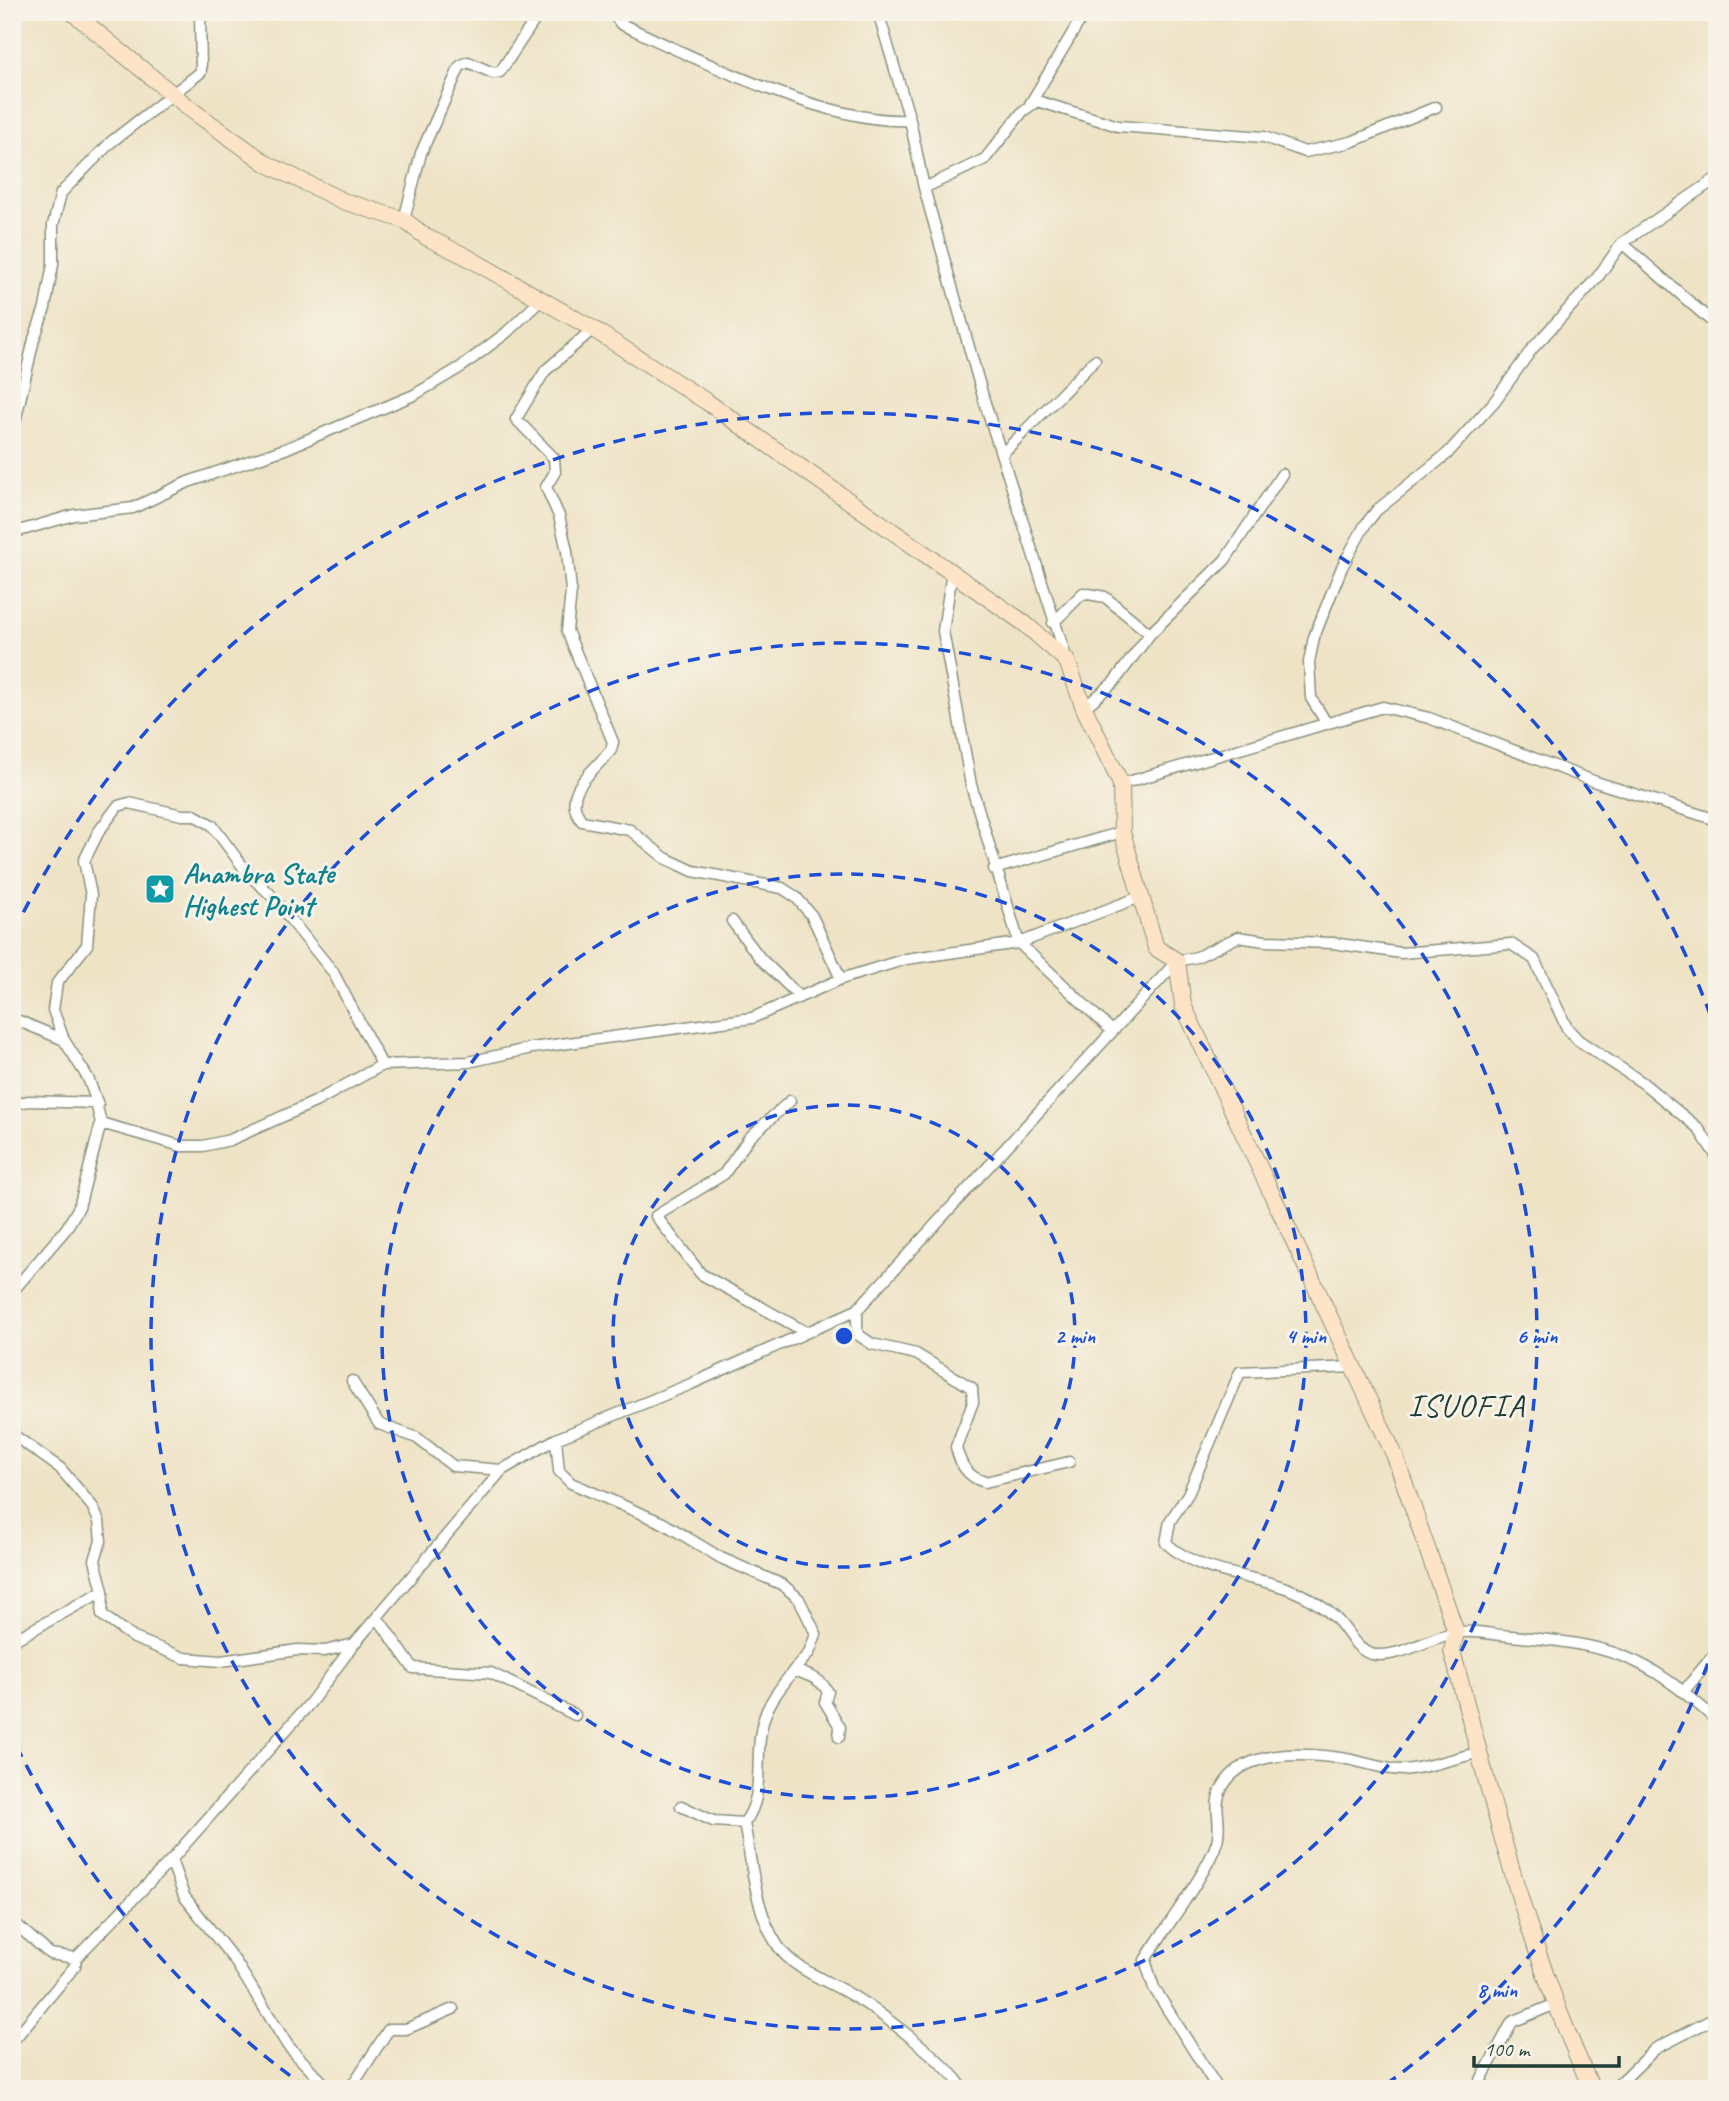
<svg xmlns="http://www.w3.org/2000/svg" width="1729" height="2101" viewBox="0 0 1729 2101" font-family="Caveat,sans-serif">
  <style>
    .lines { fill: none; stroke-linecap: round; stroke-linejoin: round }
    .minor-casing { stroke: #87907d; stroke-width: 13 }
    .secondary-casing { stroke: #87907d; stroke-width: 18 }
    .minor { stroke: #fff; stroke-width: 10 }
    .secondary { stroke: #fee4c6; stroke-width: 16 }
    .ring { fill: none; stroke: #1d4ed8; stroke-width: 3.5; stroke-dasharray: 12 9 }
    .labels { text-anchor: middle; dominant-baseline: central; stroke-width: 6; stroke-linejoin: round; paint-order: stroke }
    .culture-label { font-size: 28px; font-weight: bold; fill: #0d838f; stroke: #f7f3e8; text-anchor: start }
    .quarter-label { font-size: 32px; letter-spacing: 2px; fill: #1f3d34; stroke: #f7f3e8 }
    .centre { fill: #1d4ed8; stroke: #f7f3e8; stroke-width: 3.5 }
    .ring-label { font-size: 21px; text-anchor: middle; font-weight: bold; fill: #1d4ed8; stroke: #f7f3e8; stroke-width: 6; stroke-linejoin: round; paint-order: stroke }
  </style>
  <rect width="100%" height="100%" fill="#f7f3e8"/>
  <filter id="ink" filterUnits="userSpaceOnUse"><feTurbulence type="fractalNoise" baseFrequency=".0143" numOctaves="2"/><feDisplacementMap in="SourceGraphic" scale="14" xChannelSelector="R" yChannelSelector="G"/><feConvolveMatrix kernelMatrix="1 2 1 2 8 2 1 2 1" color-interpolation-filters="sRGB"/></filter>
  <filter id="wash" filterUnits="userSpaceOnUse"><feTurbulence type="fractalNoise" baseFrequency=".00686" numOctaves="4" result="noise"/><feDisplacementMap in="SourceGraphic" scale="28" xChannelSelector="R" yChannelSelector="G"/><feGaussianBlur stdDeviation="1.57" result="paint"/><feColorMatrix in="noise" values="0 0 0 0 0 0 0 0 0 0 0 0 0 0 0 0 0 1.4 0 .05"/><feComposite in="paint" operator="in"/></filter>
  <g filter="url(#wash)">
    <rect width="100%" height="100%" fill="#efe3c6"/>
  </g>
  <g filter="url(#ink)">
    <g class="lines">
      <!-- minor casing -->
      <g class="minor-casing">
        <path id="minor" d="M612,12L621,24L630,28C702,62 832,125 910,120
          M878,12L910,120L924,188L984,400L1066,657
          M1030,104L1085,12
          M924,188L985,159L1023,111L1037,101L1118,126L1264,137L1305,152L1351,142L1436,107
          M404,220L421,153L460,66L468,62L493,73L500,72L540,12
          M1622,243L1717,326
          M593,329L545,371L516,419L554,458L555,472L546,487L559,516L567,551L571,591L567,631L613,742L611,750C594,771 559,793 582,821L630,830L665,858L693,871L782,888L796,897L812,916L841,979
          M12,435L34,339L45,308L53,264V225L61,193L111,142L201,72L200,12
          M1002,454L1095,360
          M12,533L74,515L133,508L188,482L285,449L414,395L461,367L506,333L541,300
          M952,572L943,631L971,785L1019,943L1112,1031
          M1053,623L1083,593L1105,597L1150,634
          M1084,708L1114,682L1150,634L1225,560L1282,474
          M1327,724L1311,698L1309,662L1314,637L1342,567L1365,525L1377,510L1447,454L1494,402L1532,349L1597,278L1622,243L1717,178
          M1121,784L1383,707L1429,718L1596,782L1717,820
          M994,869L1122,832
          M732,921L760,958L799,996
          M12,1018L64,1040L88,1078L98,1105L96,1103
          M64,1040L53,1010L57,983L87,945L91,895L84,861L99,831L118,806L129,803L182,815H194L212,825L249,875L269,893L333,972L382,1065
          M790,1101L749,1138L724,1174L656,1216L701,1274L804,1331
          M12,1105L28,1101L96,1103L101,1123L181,1146H203L230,1140L315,1102L382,1065L468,1062L532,1048L752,1018L841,979L906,959L1019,943L1140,897
          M12,1292L66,1229L79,1207L101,1123
          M857,1310V1334L872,1344L916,1354L972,1388L973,1402L956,1447C960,1464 967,1477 985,1482L1069,1462
          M1355,1367L1240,1372L1188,1494L1170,1521L1166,1543C1207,1580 1262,1572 1308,1598C1320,1605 1333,1614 1341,1624C1351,1636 1356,1649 1371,1654C1396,1660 1429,1638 1453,1633C1470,1629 1494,1635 1511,1636C1609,1645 1644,1653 1717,1721
          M352,1381L379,1424L417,1438L453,1466L502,1470
          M12,1434L60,1468L92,1506L99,1521L101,1541L95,1560L103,1591L102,1615L134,1638L184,1658L221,1661L298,1650L325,1651L354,1644
          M556,1439L559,1471L571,1483L663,1523L721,1558L783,1585L799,1599L816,1634L809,1653L794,1670C809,1676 819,1677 828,1692L825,1702L840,1727L839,1737
          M377,1617L413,1668L491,1673L575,1715
          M12,1641L103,1591
          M794,1670C782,1686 768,1702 763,1722C753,1755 767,1795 744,1823C752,1863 755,1912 778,1946C792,1969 831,1982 853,1996C880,2012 948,2063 963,2089
          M1684,1691L1717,1651
          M681,1806L713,1821L744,1823
          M171,1860L184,1896L235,1961L288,2046L329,2089
          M12,1921L50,1954L76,1958
          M12,2042L75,1966L76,1958L171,1860L311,1702L354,1644L502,1470L556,1439L691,1384L857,1310L1177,961L1197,957L1238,937L1265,941L1333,943L1401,953L1511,944L1534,959L1567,1028L1578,1040L1643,1083L1698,1128L1717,1157
          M350,2089L389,2029H406L453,2009
          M1218,2089L1154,1988L1145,1960C1165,1928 1206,1875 1217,1842C1223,1821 1211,1806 1223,1786C1244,1749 1303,1753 1340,1758C1360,1760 1382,1770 1402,1770C1419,1770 1460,1757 1480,1752
          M1476,2089L1512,2022L1558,2003
          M1614,2089L1655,2049L1717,2017"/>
      </g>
      <!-- secondary casing -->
      <g class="secondary-casing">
        <path id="secondary" d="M72,12L193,111L267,164L343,201L404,220L426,237L465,256L593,329L707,402L1024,623L1067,661L1084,708L1121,784L1122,832L1156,948L1177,961L1183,1005L1395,1456L1456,1632L1452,1651C1492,1799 1527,1950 1592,2089"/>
      </g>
      <!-- minor -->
      <use href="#minor" class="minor"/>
      <!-- secondary -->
      <use href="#secondary" class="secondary"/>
    </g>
  </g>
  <!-- distance rings -->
  <g class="ring">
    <circle cx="844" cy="1336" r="231"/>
    <circle cx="844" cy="1336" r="462"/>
    <circle cx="844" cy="1336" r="693"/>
    <path d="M1715 1644A924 924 0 0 1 1381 2088M307 2088A924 924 0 0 1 14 1741M14 931A924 924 0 0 1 1715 1028"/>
  </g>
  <!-- icons -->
  <defs>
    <g id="sight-square" transform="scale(1.575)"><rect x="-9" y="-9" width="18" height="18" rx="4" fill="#0f9aa8" stroke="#f7f3e8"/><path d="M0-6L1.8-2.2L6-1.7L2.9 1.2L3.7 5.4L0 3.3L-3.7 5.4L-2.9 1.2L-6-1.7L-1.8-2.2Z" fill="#fff"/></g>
  </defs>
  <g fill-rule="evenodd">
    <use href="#sight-square" x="160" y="889"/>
  </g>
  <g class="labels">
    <!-- culture labels -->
    <g class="culture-label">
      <text x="183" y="873">Anambra State<tspan x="183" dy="32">Highest Point</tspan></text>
    </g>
    <!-- quarter labels -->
    <g class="quarter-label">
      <text x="1467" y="1405">ISUOFIA</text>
    </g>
  </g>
  <circle cx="844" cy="1336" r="10" class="centre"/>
  <g class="ring-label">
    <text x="1075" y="1343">2 min</text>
    <text x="1306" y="1343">4 min</text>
    <text x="1537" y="1343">6 min</text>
    <text x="1497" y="1997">8 min</text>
  </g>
  <!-- margin -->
  <rect width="1729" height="2101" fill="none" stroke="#f7f3e8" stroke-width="42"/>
  <!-- scale -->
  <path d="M1474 2056v10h145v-10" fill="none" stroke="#1f3d34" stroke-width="3.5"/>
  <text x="1484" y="2056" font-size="21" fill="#1f3d34" stroke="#f7f3e8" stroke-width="5" paint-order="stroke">100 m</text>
</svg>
